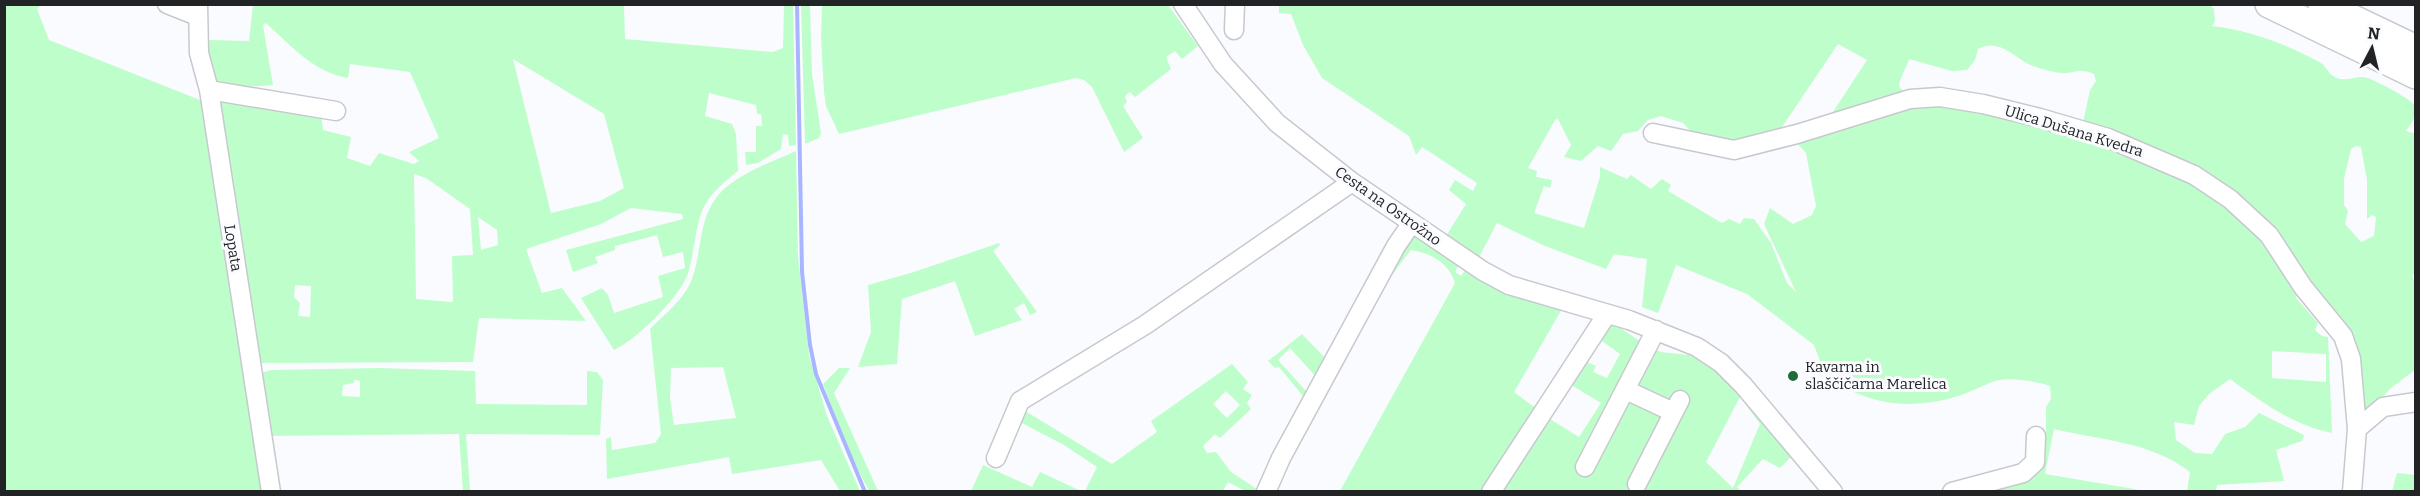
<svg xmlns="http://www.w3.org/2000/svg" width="2420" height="496" viewBox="0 0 2420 496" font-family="Bitter,serif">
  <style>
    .green { fill: #befecb; fill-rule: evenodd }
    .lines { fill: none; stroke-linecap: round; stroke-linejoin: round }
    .stream { stroke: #a9b6ff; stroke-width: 4 }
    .minor-casing { stroke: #c7c9cf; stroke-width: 21 }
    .highway-casing { stroke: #c7c9cf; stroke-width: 30 }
    .minor { stroke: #fff; stroke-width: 18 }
    .highway { stroke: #fff; stroke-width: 27 }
    .poi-dot { fill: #206b39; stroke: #fafbff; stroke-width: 2 }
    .labels { text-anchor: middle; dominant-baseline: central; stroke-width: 6; stroke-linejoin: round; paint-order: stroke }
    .street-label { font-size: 15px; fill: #222325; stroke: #fafbff }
    .poi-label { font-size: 15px; fill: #222325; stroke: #fafbff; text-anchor: start }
  </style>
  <rect width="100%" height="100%" fill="#fafbff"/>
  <!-- green -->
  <path class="green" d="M624,4L625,39L773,52L783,48L784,5H793L796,145L789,146L788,135L783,134L781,149L758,163L746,165L745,152H756V126H762L761,114H757L756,105L709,93L705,116L732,124L736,134L738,171C691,207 702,219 689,270C683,295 637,339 614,350L581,298L602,288L608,295L614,313L663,297L658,276L685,268L683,252L663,257L657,235L615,246V250L595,257L598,263L573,272L566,250L683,219L682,214L631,208L601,224L526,249L542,293L562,288L586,321L479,318L473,362L260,363L216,104L221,98L321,113L323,130L351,137L347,158L370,166L379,153L414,164L419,161L409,152L439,138L410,72L350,64L348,78C315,73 290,45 266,23L263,25L273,85L218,89L209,60V40L249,41L253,5ZM513,59L604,114L624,188L600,201L551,213ZM414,174L426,178L470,209L473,255L452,256L453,302L416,299ZM478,217L497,230L498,245L481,250ZM295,285L311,286L310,317L298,316L300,303L294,297Z
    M4,5H41L37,9L49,40L205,102L266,491H5Z
    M801,5H810L812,74L821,133L819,138L805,144Z
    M1168,5L1198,46L1182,59L1175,51L1166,57L1171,69L1135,97L1130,92L1125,96L1127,102L1123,106L1143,138L1124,152L1092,87L1084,80L1076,78L839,134L826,106L824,92L821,37L822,5Z
    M1279,5H2210L2214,9L2215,21L2212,26C2249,30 2289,45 2321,63C2326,66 2328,73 2333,76C2343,83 2354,76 2364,77C2372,78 2413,100 2415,106C2418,115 2410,125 2406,131L2416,134V274L2412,275L2416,287L2415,370L2391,388L2362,419C2352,396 2363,367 2352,343C2342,322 2322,308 2308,290C2296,272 2288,252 2275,234C2270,227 2262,221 2256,215C2207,170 2144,148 2082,127L2090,90L2096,81L2094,74C2078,67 2075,74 2061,73C2052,72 2042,69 2033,66C2014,58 1999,37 1978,49L1975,60L1967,70L1952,71L1909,59C1906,69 1900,77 1899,86L1905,94L1900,99L1776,141L1746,148L1697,138L1683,123L1661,116L1648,120L1638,131L1623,134L1611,151L1598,146L1581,161L1564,157L1571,145L1558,119L1555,120L1528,168L1537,171L1536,177L1552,180L1550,188L1544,186L1534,213L1584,228L1600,177V167L1627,179L1631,175L1651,189L1662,179L1671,185L1668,191L1722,223L1729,219L1740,224L1744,218L1754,219L1771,243L1787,283L1796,292L1764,224L1770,208L1793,224L1812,215L1816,206L1806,153L1795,141L1896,105L1928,101L1983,108L2115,143L2178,170L2224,201L2268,236L2299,288L2296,298L2318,323L2315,330L2322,336L2328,337L2332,433C2292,425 2262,402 2230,379L2209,394L2199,406L2194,425L2174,422L2176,440L2195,453L2212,454L2225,434L2245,427L2259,413L2304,435L2302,441L2276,450L2284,481L2217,485L2216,491H2187L2190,472C2152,442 2100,440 2054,429L2045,474L2146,491H1961L2034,474L2044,459L2046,448V407L2051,399L2050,386C2036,381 2009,377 1995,381C1979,387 1965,395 1948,399C1904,409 1871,404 1833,381L1827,362L1820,361L1814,345L1747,294L1676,265L1658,313L1642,307L1647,259L1614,254L1606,269L1545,246L1497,223L1479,257L1446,236L1466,204L1449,190L1455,180L1473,191L1477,183L1422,147L1416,155L1409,136L1322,78L1303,45L1291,14L1279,13ZM1838,44L1867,60L1831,115L1778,133ZM2356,146L2361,147L2367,180V219L2372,215L2376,217L2374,236L2361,242L2345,224L2348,211L2344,205V179L2351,149ZM2272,351L2326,354V382L2272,378Z
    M796,151L798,256L809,355L827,416L860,491H840L821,460L732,474L729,457L607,479L606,439L611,437L612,450L655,443L661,434L650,329C666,313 686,298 693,276C703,245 698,215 723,190C742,172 772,162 796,151ZM723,367L736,418L674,425L670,398L671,368Z
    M1411,228L1460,262L1455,272L1461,276L1468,266L1562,309L1514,392L1541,412L1489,491H1340L1455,283C1449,263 1431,253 1411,250C1373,296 1347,360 1317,412L1315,410Z
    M999,243L1000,245L993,251L1037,312L1030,315L1024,303L1014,309L1022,320L975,336L955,281L902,299L897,364L858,367L871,332L868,285L914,272Z
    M1612,322L1641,342L1661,352L1689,355L1712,363L1794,454L1780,468L1763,459L1737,487L1741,491L1495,492L1545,416L1579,437L1601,403L1568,383L1585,361L1596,366L1593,372L1607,378L1620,354L1602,341ZM1740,397L1760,424L1733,488L1706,462Z
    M1302,334L1330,363L1308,402L1279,367L1275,368L1268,361ZM1290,348L1318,379L1306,391L1278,360Z
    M1232,364L1248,382L1243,389L1252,395L1247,403L1251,409L1220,438L1215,434L1203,446L1207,453L1216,452L1231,472L1260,491H1245L1228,482L1223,491H1085L1097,467L1064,445L1016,420L1022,409L1112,464L1157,432L1151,421ZM1226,391L1240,405L1227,418L1213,404Z
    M380,368L475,371L476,404L587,405V371L597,372L603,380L600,435L466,434L470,491H463L459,434L266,436L261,373L271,370ZM354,380L360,381V397L342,396L343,385L354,383Z
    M839,368H850L834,393L878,491H869L850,455L823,384Z
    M983,465L1032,487L1040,472L1081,491H971Z
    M2397,473L2415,475V491H2392Z"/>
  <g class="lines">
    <!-- stream -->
    <path class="stream" d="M797,4L802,272L810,345L816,374L865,492"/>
    <!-- minor casing -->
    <g class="minor-casing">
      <path id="minor" d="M167,4L197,16
        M198,4L199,53L209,90L271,492
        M1183,4L1223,64L1277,123L1352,182L1483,271L1509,285L1629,320L1697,347L1721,363L1743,385L1833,492
        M1234,30L1235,4
        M209,90L336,111
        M1653,133L1734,150L1797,134L1910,99L1940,97L1983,104L2040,118L2108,138L2194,175L2230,199L2269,235L2303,287L2343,336L2351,359L2357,429L2352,492
        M1626,390L1673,412
        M2357,429L2383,407L2416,402
        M996,458L1020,401L1145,325L1352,182
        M1585,467L1656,330
        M1637,484L1680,400
        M1266,492L1281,458L1396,246L1411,224
        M1491,492L1607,314
        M1952,492L2023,473L2035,462L2036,436"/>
    </g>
    <!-- highway casing -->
    <g class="highway-casing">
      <path id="highway" d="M2269,4L2416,75
        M2322,4L2416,49"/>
    </g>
    <!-- minor -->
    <use href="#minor" class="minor"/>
    <!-- highway -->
    <use href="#highway" class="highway"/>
  </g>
  <!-- markers -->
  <circle class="poi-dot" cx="1793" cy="376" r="6"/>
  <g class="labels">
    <!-- street labels -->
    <g class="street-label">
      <text transform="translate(2074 131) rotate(17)">Ulica Dušana Kvedra</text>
      <text transform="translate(1388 206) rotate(35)">Cesta na Ostrožno</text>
      <text transform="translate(233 248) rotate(81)">Lopata</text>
    </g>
    <!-- poi labels -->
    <g class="poi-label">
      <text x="1805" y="367">Kavarna in<tspan x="1805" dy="17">slaščičarna Marelica</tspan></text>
    </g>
  </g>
  <!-- border -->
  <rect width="2420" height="496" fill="none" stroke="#222325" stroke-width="12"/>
  <!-- north arrow -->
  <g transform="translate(2372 48) rotate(7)" stroke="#fafbff" stroke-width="4.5" paint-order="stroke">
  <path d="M0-4.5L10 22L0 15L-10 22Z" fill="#222325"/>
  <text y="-9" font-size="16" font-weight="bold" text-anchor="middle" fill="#222325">N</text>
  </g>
</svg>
